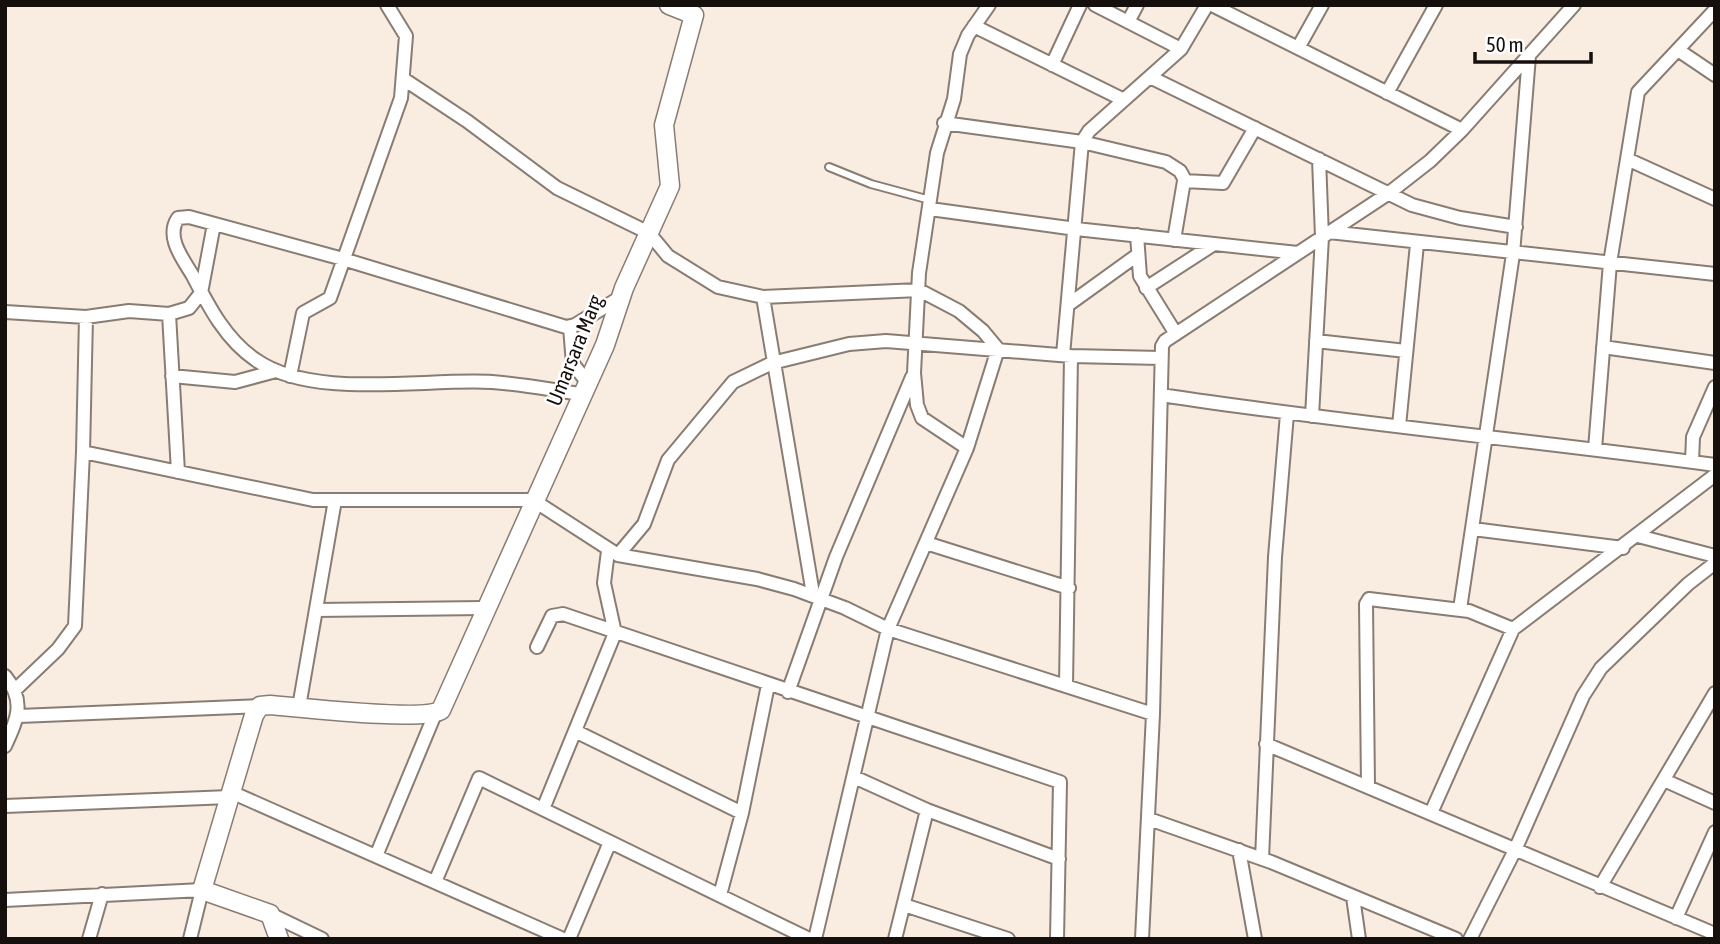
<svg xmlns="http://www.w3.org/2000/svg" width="1720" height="944" viewBox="0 0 1720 944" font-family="'Asap Condensed',sans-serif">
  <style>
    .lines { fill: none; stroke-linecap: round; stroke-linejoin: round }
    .lane-casing { stroke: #897d73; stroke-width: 10 }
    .street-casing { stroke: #897d73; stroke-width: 16 }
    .secondary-casing { stroke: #897d73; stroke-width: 21 }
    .lane { stroke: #fff; stroke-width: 6 }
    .street { stroke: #fff; stroke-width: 12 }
    .secondary { stroke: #fff; stroke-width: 18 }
    .labels { text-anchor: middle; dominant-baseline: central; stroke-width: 5; stroke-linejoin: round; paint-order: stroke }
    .street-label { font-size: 21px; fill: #15100d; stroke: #fff }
  </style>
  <rect width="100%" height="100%" fill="#f9ece0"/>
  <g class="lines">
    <!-- lane casing -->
    <g class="lane-casing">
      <path id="lane" d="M829,167L871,184L930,200"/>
    </g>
    <!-- street casing -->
    <g class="street-casing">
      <path id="street" d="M1095,5L1181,49
        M1212,5L1462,130
        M1128,22L1137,5
        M974,26L1124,100
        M1298,48L1322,5
        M1678,50L1715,75
        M1052,65L1080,5
        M1150,77L1412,205L1460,218L1516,227
        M405,80L467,121L557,188L649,233L668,256L718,287L763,297L919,290L959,311L983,331L998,349
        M1387,93L1436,5
        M944,123L1082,142L1166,162L1180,171L1185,180
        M1627,159L1715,199
        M930,209L1076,229L1298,253
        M1329,232L1715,274
        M1137,235L1140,276L1176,334
        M1174,240L1184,181L1223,183L1255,128
        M1146,288L1214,244
        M763,297L812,588L810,595
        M1068,305L1136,256
        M5,312L86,317L129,311L169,314L189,308L201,293L214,224
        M169,314L178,472
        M86,317L83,452L313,500H533L618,555L757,579L794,589L845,608L888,629L1153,714
        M570,327L573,364L587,382
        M1316,341L1406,351
        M1603,347L1715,363
        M1063,355L1082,142L1089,131L1181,49L1207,5
        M172,376L235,382L276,371
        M290,376L303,313L330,298L401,98L406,36L387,5
        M582,394C552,390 522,384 492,382C424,378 313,400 256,360C226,340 209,307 193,276C183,259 165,237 178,218L189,217L343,259L566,327L575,325L621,297
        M1161,395C1345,423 1530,440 1715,465
        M1312,416L1322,237L1319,159
        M1399,426L1417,244
        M967,448L922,418L917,405L914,373L919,273L937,153L954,99L960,54L968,35L989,5
        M1595,449L1610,263L1638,92L1715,10
        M1692,462L1693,437L1715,387
        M1473,529L1623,548
        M1638,536L1715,556
        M926,543L1069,588
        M618,555L644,524L668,460L733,382L772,363L849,344L886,341L1071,356L1161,358
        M1460,609L1513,254L1529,56
        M316,610L484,608
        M537,647L552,616L563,614L1060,782L1057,939
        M5,676C26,701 17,720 5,746
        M1066,686L1071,356
        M15,690L58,649L75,626L83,452
        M788,692L836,557L912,377
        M299,707L335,500
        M19,716L260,706
        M577,732L742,813
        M1266,744L1715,934
        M854,777L927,810L1059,859
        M1664,780L1715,803
        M1368,786L1366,604L1369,599L1469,611L1513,629
        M231,792L563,939
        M5,806L230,797
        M543,809L615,633L604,583L608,551
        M1431,813L1513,629L1715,475
        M1149,819L1271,862L1456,939
        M1239,850L1255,939
        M376,856L435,714
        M1262,859L1275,557L1287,414
        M435,882L479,778L809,939
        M1600,887L1715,693
        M720,895L742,813L768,685
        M1353,897L1359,939
        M5,900L202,890L190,939
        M904,905L1008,939
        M270,914L322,939
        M1676,918L1715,832
        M89,939L102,894
        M569,939L610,842
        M815,939L888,629L967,448L998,349
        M895,939L927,810
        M1142,939L1153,714L1162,346L1165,341L1389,193L1430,161L1462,130L1574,5
        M1470,939L1515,850L1583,696L1601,668L1688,584L1715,563"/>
    </g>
    <!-- secondary casing -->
    <g class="secondary-casing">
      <path id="secondary" d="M279,939L270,914L202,890L254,715L260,706L270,705C297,707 425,722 441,710L605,345L624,288L670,186L664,125L694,15L669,5"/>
    </g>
    <!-- lane -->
    <use href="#lane" class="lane"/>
    <!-- street -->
    <use href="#street" class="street"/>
    <!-- secondary -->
    <use href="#secondary" class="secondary"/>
  </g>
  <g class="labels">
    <!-- street labels -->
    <g class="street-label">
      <text transform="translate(574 350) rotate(-68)">Umarsara Marg</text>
    </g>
  </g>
  <!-- border -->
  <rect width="1720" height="944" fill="none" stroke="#15100d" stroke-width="14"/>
  <!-- scale -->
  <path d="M1475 52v10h116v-10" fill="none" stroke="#15100d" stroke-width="3.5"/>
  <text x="1486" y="52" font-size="21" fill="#15100d" stroke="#ffffff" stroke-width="5" paint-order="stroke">50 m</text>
</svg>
